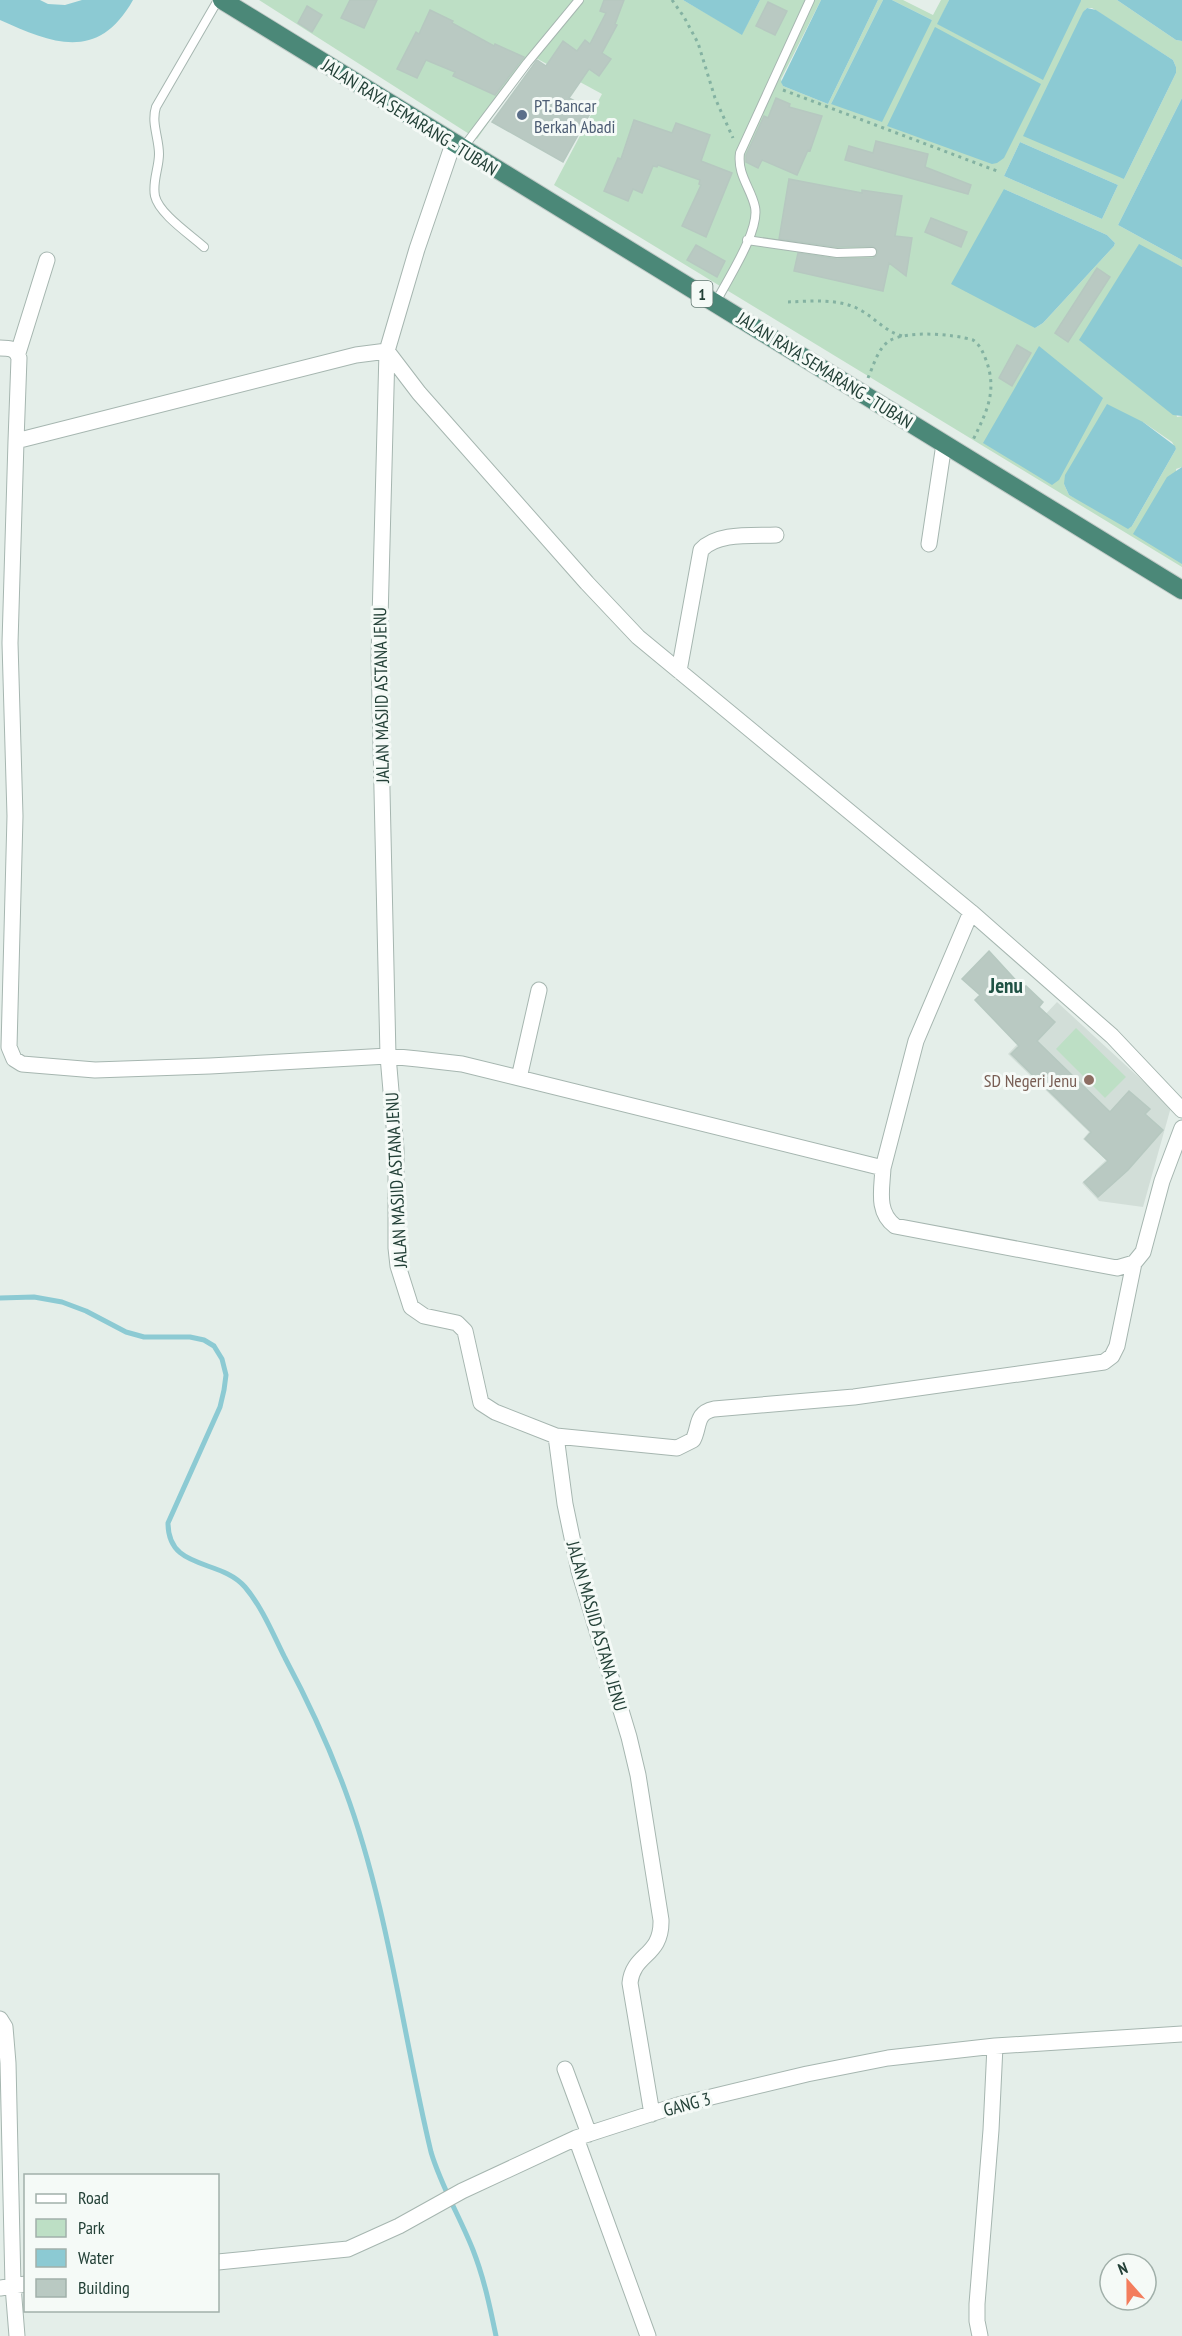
<svg xmlns="http://www.w3.org/2000/svg" width="1182" height="2336" viewBox="0 0 1182 2336" font-family="'PT Sans Narrow',sans-serif">
  <style>
    .built { fill: #d2ded8 }
    .green { fill: #bddfc5; fill-rule: evenodd }
    .water { fill: #8ccad3 }
    .lines { fill: none; stroke-linecap: round; stroke-linejoin: round }
    .stream { stroke: #8ccad3; stroke-width: 5 }
    .building { fill: #b9c9c2; stroke: #b6c8c0; stroke-width: 1.5 }
    .service-casing { stroke: #a6b6b0; stroke-width: 10 }
    .minor-casing { stroke: #a6b6b0; stroke-width: 17 }
    .trunk-casing { stroke: #c1cac7; stroke-width: 20 }
    .path { stroke: #84b2a2; stroke-width: 3; stroke-dasharray: 3 4.5; stroke-linecap: butt }
    .service { stroke: #fff; stroke-width: 8 }
    .minor { stroke: #fff; stroke-width: 15 }
    .trunk { stroke: #4b8878; stroke-width: 18 }
    .service-dot { fill: #5c6f8a; stroke: #f5faf7; stroke-width: 2 }
    .education-dot { fill: #8d6e63; stroke: #f5faf7; stroke-width: 2 }
    .labels { text-anchor: middle; dominant-baseline: central; stroke-width: 6; stroke-linejoin: round; paint-order: stroke }
    .shield { fill: #f5faf7; stroke: #627871; stroke-width: 1.5 }
    .shield-label { font-size: 16px; font-weight: bold; fill: #234037 }
    .service-label { font-size: 18px; fill: #4e5e75; stroke: #f5faf7; text-anchor: start }
    .street-label { font-size: 18px; fill: #234037; stroke: #f5faf7 }
    .education-label { font-size: 18px; fill: #785e54; stroke: #f5faf7; text-anchor: end }
    .quarter-label { font-size: 21px; font-weight: bold; fill: #1f5244; stroke: #f5faf7 }
  </style>
  <rect width="100%" height="100%" fill="#e4eee9"/>
  <!-- built -->
  <path class="built" d="M1057,1002L1171,1107L1143,1207L1099,1201L1082,1183L1106,1160L1083,1139L1089,1132L1008,1054Z"/>
  <!-- green -->
  <path class="green" d="M259,0H683L742,34L760,0H821L781,79L783,86L828,104L878,0H883L831,104L932,20L892,0H903L933,15L941,0H949L938,24L1042,79L1081,0H1117L1176,40L1182,41V98L1118,225L1182,260V267L1138,245L1177,417L1182,416V467L1176,469L1182,567L554,185L602,94L534,57L477,139ZM1087,8H1092L1173,60L1176,67V73L1124,179L1085,10ZM1020,142L1118,185L1102,219L1004,176ZM1004,189L1107,235L1115,243L1114,246L1043,323L1035,328ZM1143,422L1172,442L1176,449L1132,526L1069,495L1064,484Z
    M1076,1028L1126,1077L1105,1098L1056,1049Z"/>
  <!-- water -->
  <path class="water" d="M0,0H40L48,4L65,5L82,0H133C98,62 53,44 0,20Z
    M683,0H760L742,35Z
    M821,0H878L828,104L783,86L781,82Z
    M883,0H892L932,20L882,122L831,104Z
    M949,0H1081V1L1043,80L937,24Z
    M1117,0H1182V41L1176,40Z
    M1087,8L1096,10L1173,60L1176,67V73L1124,179L1023,136L1083,12Z
    M935,27L1041,84L1004,158L997,163L992,164L887,126Z
    M1182,98V260L1118,225Z
    M1020,142L1118,185L1102,219L1004,176Z
    M1004,189L1107,235L1115,243L1114,246L1043,323L1035,328L951,284Z
    M1139,244L1182,267V416L1173,415L1079,340Z
    M1039,346L1103,398L1059,480L1052,485L983,443Z
    M1107,404L1143,422L1175,446L1176,449L1132,526L1128,529L1069,495L1064,484L1065,475Z
    M1182,467V564L1133,534L1167,477Z"/>
  <g class="lines">
    <!-- stream -->
    <path class="stream" d="M0,1298L34,1297L62,1302L86,1311L126,1332L144,1337H190L204,1340L214,1346L222,1359L226,1375L224,1390L220,1407L168,1523C168,1571 220,1558 245,1587C262,1607 273,1634 285,1658C308,1701 328,1744 345,1790C388,1906 402,2031 431,2152C441,2186 460,2217 473,2250C484,2278 490,2307 496,2336"/>
  </g>
  <!-- building -->
  <path class="building" d="M350,0H377L364,28L341,18Z
    M604,0H624L615,24L617,25L602,53L611,59L599,76L589,69L569,98L592,110L563,162L492,122L537,60L546,66L563,41L577,51L585,40L590,44L606,13L600,11Z
    M768,2L787,11L775,35L756,26Z
    M307,6L322,15L312,32L298,23Z
    M430,10L453,21L452,23L494,46L495,44L524,57L495,95L453,76L455,72L426,60L417,78L397,69L416,32L419,34Z
    M776,98L790,104L789,107L822,116L810,151L808,150L797,175L762,160L758,168L746,162V155L764,116L768,118Z
    M634,120L672,133L676,123L710,135L701,161L732,173L706,237L682,226L701,185L699,184L700,180L658,165L657,167L653,166L642,193L633,189L628,201L604,191L618,158L621,159Z
    M876,141L928,154L925,167L971,185L968,194L845,160L849,146L873,153Z
    M789,179L862,193V190L902,196L895,236L912,238L906,276L889,263L883,291L794,271L798,253L837,259L873,258L877,255L878,251L872,246L837,247L779,239Z
    M931,218L967,232L961,247L925,232Z
    M696,245L725,261L717,277L687,260Z
    M1097,268L1110,277L1068,342L1055,333Z
    M1017,345L1031,353L1012,386L999,378Z
    M989,951L1023,988L1026,986L1043,1002L1039,1007L1055,1022L1037,1041L1110,1112L1129,1091L1150,1109L1145,1114L1163,1130L1128,1170L1098,1197L1084,1182L1108,1161L1085,1139L1091,1132L1011,1054L1019,1046L975,1000L980,995L962,979Z"/>
  <g class="lines">
    <!-- service casing -->
    <g class="service-casing">
      <path id="service" d="M463,148L527,63L579,0
        M747,240L837,253L872,252
        M204,247C191,235 159,214 155,196C152,182 159,168 159,154C159,138 151,123 156,107L218,0
        M716,302C727,280 760,231 755,207C751,188 737,175 740,153L810,0"/>
    </g>
    <!-- minor casing -->
    <g class="minor-casing">
      <path id="minor" d="M453,144L417,249L387,351L379,658L388,1056L396,1149V1248L398,1266L411,1307L424,1316L457,1323L465,1331L481,1403L495,1412L556,1436L565,1504L579,1571L629,1737L638,1775L661,1920C662,1957 633,1953 630,1983L652,2114
        M0,348C9,348 16,348 19,358L16,441
        M18,353L47,260
        M929,544L944,444
        M679,671L701,550C717,532 753,536 776,535
        M519,1078L539,990
        M1182,1110L1112,1036L971,912L638,637L587,583L419,393L387,351L356,355L16,441L10,643L15,816L9,1047L14,1059L22,1064L95,1070L210,1066L388,1056L418,1059L462,1064L519,1078L883,1168C882,1189 876,1212 895,1226L1117,1268L1134,1263L1143,1252L1162,1181L1182,1128
        M883,1168L916,1041L971,912
        M556,1436L677,1448L693,1440C700,1427 695,1413 714,1409L854,1397L1104,1362L1112,1356L1117,1346L1134,1263
        M0,2019L5,2027L8,2063L13,2286L17,2336
        M565,2069L589,2134
        M576,2138L648,2336
        M218,2262L348,2249L399,2226L462,2191L576,2138L678,2105L807,2074L888,2058L995,2046L1182,2034
        M0,2288L26,2284
        M980,2336L977,2321V2304L991,2130L995,2046"/>
    </g>
    <!-- trunk casing -->
    <g class="trunk-casing">
      <path id="trunk" d="M222,0L1182,590"/>
    </g>
    <!-- path -->
    <path class="path" d="M672,0L684,17L698,43L715,98L733,138
      M783,90L997,171
      M788,302C812,301 841,298 862,311C877,320 885,331 902,336
      M868,378C873,367 878,348 889,341C907,330 953,334 973,340C980,345 983,352 986,360C998,392 986,413 972,442"/>
    <!-- service -->
    <use href="#service" class="service"/>
    <!-- minor -->
    <use href="#minor" class="minor"/>
    <!-- trunk -->
    <use href="#trunk" class="trunk"/>
  </g>
  <!-- markers -->
  <circle class="service-dot" cx="522" cy="115" r="6"/>
  <circle class="education-dot" cx="1089" cy="1080" r="6"/>
  <g class="labels">
    <!-- shield labels -->
    <rect class="shield" x="691.5" y="281" width="21" height="26" rx="4.5"/>
    <g class="shield-label">
      <text x="702" y="294">1</text>
    </g>
    <!-- service labels -->
    <g class="service-label">
      <text x="534" y="105">PT. Bancar<tspan x="534" dy="21">Berkah Abadi</tspan></text>
    </g>
    <!-- street labels -->
    <g class="street-label">
      <text transform="translate(410 117) rotate(32)">JALAN RAYA SEMARANG - TUBAN</text>
      <text transform="translate(825 370) rotate(32)">JALAN RAYA SEMARANG - TUBAN</text>
      <text transform="translate(381 695) rotate(-91)">JALAN MASJID ASTANA JENU</text>
      <text transform="translate(396 1180) rotate(-93)">JALAN MASJID ASTANA JENU</text>
      <text transform="translate(597 1626) rotate(74)">JALAN MASJID ASTANA JENU</text>
      <text transform="translate(687 2104) rotate(-15)">GANG 3</text>
    </g>
    <!-- education labels -->
    <g class="education-label">
      <text x="1077" y="1080">SD Negeri Jenu</text>
    </g>
    <!-- quarter labels -->
    <g class="quarter-label">
      <text x="1006" y="985">Jenu</text>
    </g>
  </g>
  <!-- legend -->
  <rect x="24" y="2174" width="195" height="138" fill="#f5faf7" stroke="#a1b0aa" stroke-width="1.5"/>
  <rect x="36" y="2194" width="30" height="9" fill="#ffffff" stroke="#a1b0aa" stroke-width="1.5"/>
  <text x="78" y="2204" font-size="18" fill="#234037">Road</text>
  <rect x="36" y="2219" width="30" height="18" fill="#bddfc5" stroke="#a1b0aa" stroke-width="1.5"/>
  <text x="78" y="2234" font-size="18" fill="#234037">Park</text>
  <rect x="36" y="2249" width="30" height="18" fill="#8ccad3" stroke="#a1b0aa" stroke-width="1.5"/>
  <text x="78" y="2264" font-size="18" fill="#234037">Water</text>
  <rect x="36" y="2279" width="30" height="18" fill="#b9c9c2" stroke="#a1b0aa" stroke-width="1.5"/>
  <text x="78" y="2294" font-size="18" fill="#234037">Building</text>
  <!-- north arrow -->
  <g transform="translate(1128 2282) rotate(339)"><circle r="28" fill="#f5faf7" stroke="#a1b0aa" stroke-width="1.5"/>
  <path d="M0-4.5L10 22L0 15L-10 22Z" fill="#f37d5d"/>
  <text y="-9" font-size="16" font-weight="bold" text-anchor="middle" fill="#234037">N</text>
  </g>
</svg>
